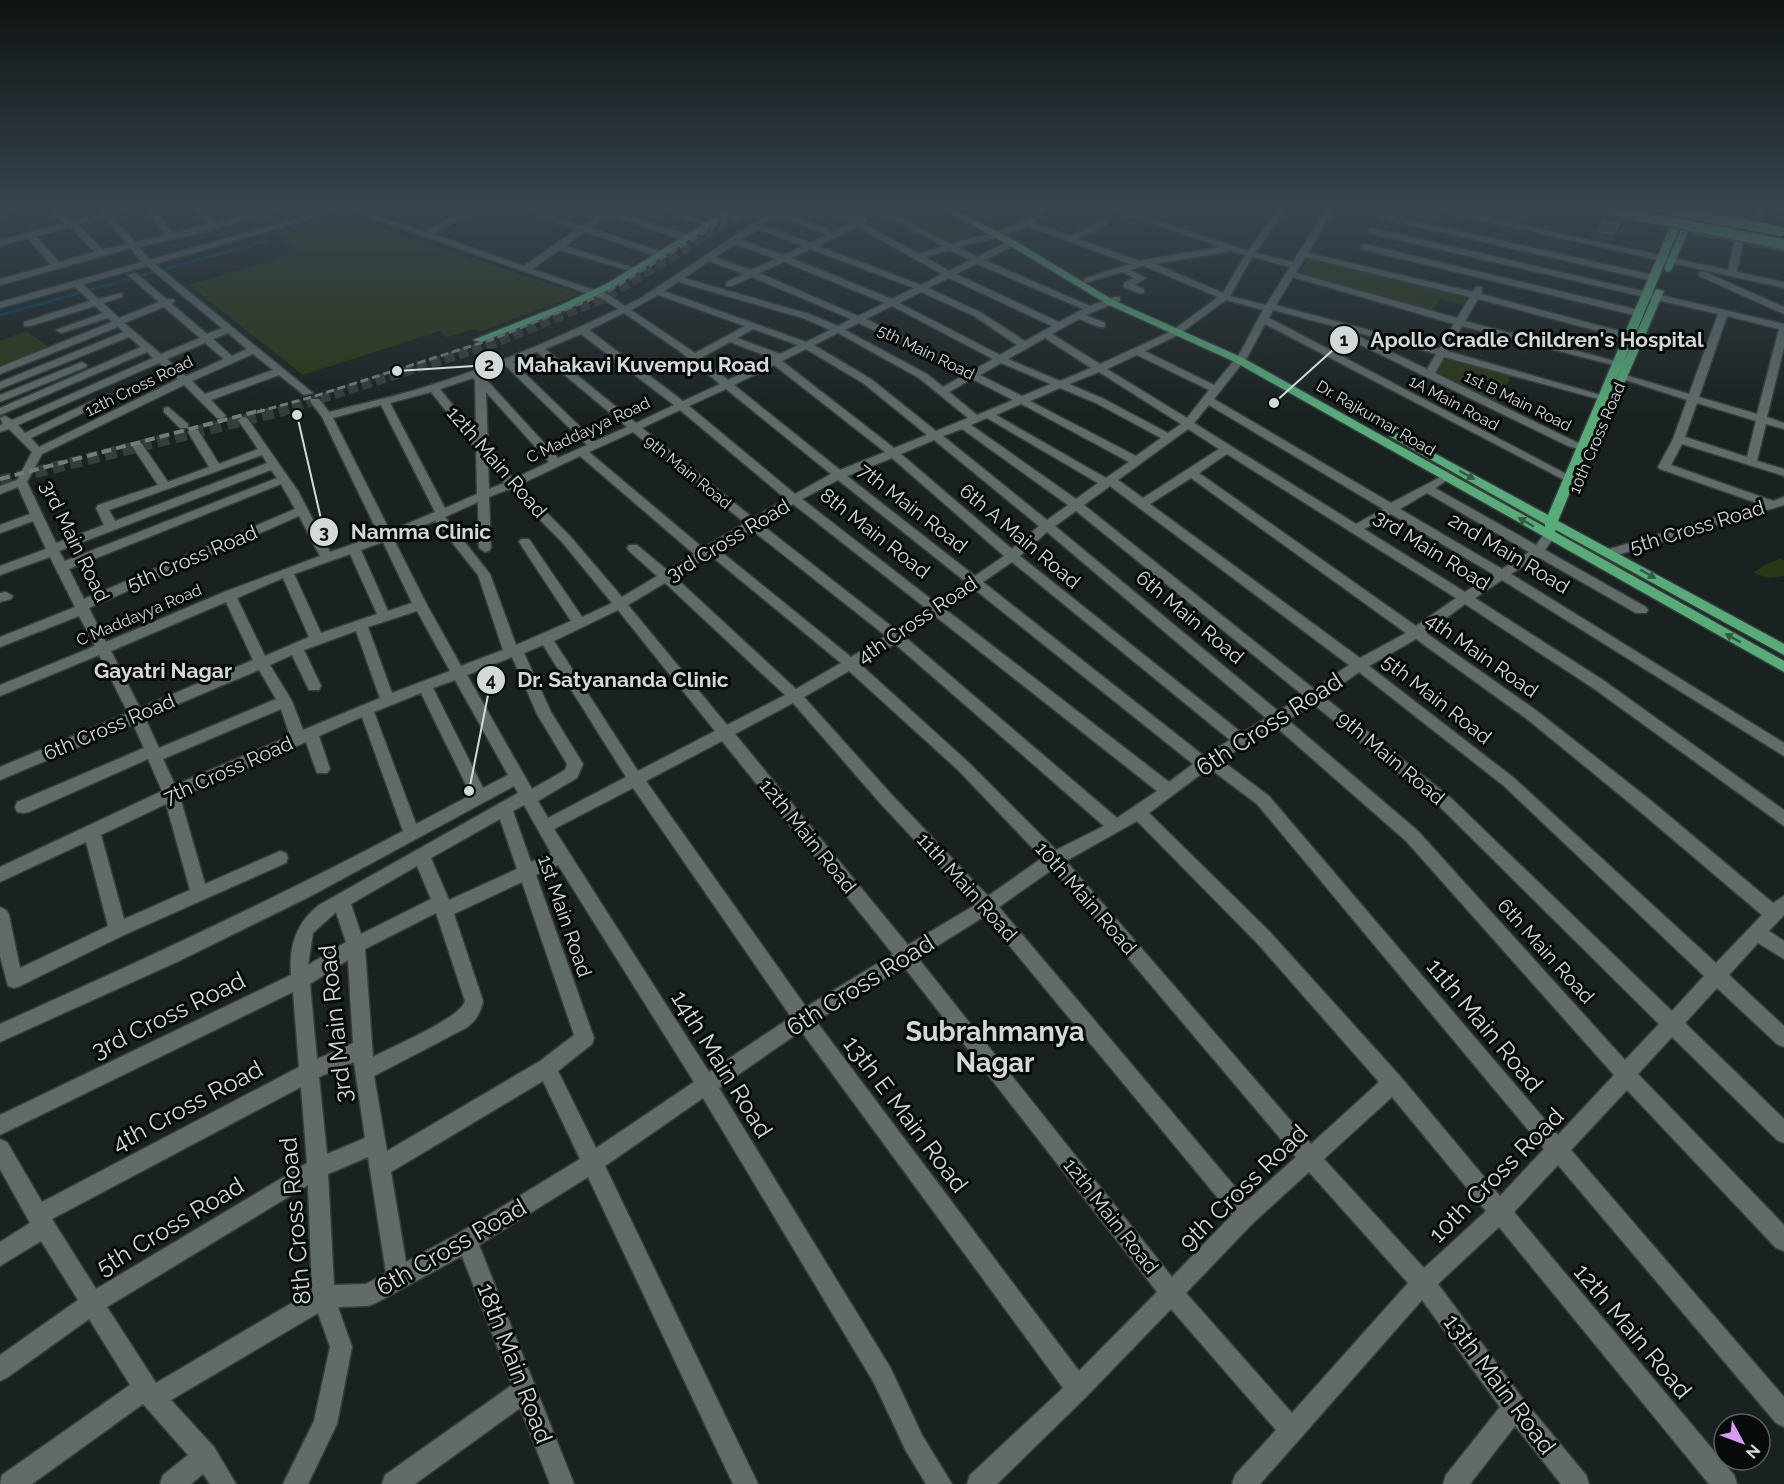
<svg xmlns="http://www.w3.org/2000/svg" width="1784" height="1484" viewBox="0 0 1784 1484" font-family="Raleway,sans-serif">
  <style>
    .green { fill: #2a3714 }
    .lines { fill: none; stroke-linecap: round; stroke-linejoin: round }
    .stream { stroke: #06415b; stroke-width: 3 }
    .major-tunnel-far1 { stroke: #353d3c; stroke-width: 10; stroke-dasharray: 10 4.5; stroke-linecap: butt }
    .major-tunnel { stroke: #353d3c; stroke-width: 12; stroke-dasharray: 12 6; stroke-linecap: butt }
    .minor-casing { stroke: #363d3b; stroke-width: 3 }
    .major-casing { stroke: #363d3b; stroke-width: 3 }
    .minor { fill: #616c6a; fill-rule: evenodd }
    .major { fill: #57ac7a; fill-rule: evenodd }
    .rail-far1 { stroke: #747c7a; stroke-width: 3; stroke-dasharray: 8 4; stroke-linecap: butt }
    .rail { stroke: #747c7a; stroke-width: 4; stroke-dasharray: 10 5; stroke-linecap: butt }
    .major-bridge-casing { stroke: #363d3b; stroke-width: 12; stroke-linecap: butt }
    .major-bridge { stroke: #57ac7a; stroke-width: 10 }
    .wall { fill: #0f4248 }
    .building { fill: #245357; stroke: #3f686c; stroke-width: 1.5 }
    .oneway { fill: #2f5c42 }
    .labels { text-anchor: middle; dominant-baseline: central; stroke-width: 6; stroke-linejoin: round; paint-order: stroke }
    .far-street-label { font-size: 16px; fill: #d3d9d8; stroke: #070b0a }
    .street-label { font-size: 20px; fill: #d3d9d8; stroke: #070b0a }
    .neighbourhood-label { font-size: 21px; font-weight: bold; fill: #d3d9d8; stroke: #070b0a }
    .near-street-label { font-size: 24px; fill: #d3d9d8; stroke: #070b0a }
    .near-quarter-label { font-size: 27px; font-weight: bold; fill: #d3d9d8; stroke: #070b0a }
    .leader { fill: none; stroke: #d3d9d8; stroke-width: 2 }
    .callout-dot { fill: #d3d9d8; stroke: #070b0a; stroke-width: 2 }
    .mark-label { font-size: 18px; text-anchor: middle; font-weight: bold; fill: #111 }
    .callout-label { font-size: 21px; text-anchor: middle; font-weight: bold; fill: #d3d9d8; stroke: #070b0a; stroke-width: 6; stroke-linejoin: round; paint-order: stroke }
  </style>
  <rect width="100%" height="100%" fill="#192220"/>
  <!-- green -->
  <path class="green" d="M341,215L580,294L480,332L474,329L446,337L440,331L303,375L189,285L296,253L277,233Z
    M934,217L975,235L950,244L915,226Z
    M1310,256L1469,294L1463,305L1440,299L1431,313L1298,275Z
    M26,331L51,348L0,368V341Z
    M1446,356L1511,374L1499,405L1434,374Z
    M1780,559L1784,560V576L1769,578L1753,573L1766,564Z"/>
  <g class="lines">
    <!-- stream -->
    <path class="stream" d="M0,315L266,241"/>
    <!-- major-tunnel-far1 -->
    <path class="major-tunnel-far1" d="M279,412L494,343L606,297L748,209"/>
    <!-- major-tunnel -->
    <path class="major-tunnel" d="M0,481L284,410"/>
    <!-- minor casing -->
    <g class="minor-casing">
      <path id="minor" d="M46,209H56L73,221L101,214L97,209H106L108,212L134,209L112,216L135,242L166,235L145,209H154L173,233L208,224L194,209H203L216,223L271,209H286L218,229L138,247L150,260L330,209H344L155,264L313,393L304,395L279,375L211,400L226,416L221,419L217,418L184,385L42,454L27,482L56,543L104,525L96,508L98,505L158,485L132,446L134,444H142L168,482L209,467L188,432L190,430H198L219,464L258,449L238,420L243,417L247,418L298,491L330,552L379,535L322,417L310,401L311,399H319L329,412C363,403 398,396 431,385C495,365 558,338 618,309L603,299L346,209C355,209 368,215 375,214C384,212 390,209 399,209L381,217L424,232L468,209H479L432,234L524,266L577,229L520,209H533L582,226L606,209H616L614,211L691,236V240H685L609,215L590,228L665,253V257H659L585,232L565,246L638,269V273L559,250L532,269L609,295L625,306L641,298L776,209H786L784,211L834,232L851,223L827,209C844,209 850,219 866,219L867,221L864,224L919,254L943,246L873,209H884L951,244C982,235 1014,231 1038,209H1047L1034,222L1071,236L1102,220H1108V224L1078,239L1139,261L1221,247L1109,209H1122L1248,251L1278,209H1286L1255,253L1293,262L1326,209H1334L1308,253L1473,292L1476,287H1482L1481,294L1631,334L1633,336L1628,339L1478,299L1465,321L1622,363L1617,366L1462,326L1447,351L1618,400L1613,403L1609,402L1444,357L1435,373L1576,442L1596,448V452L1592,453L1568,446L1334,332L1332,330L1337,327L1273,310L1269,318L1572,477V481L1568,482L1265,324L1248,356L1214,399L1391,503L1446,474L1452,477L1435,488L1536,545L1545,533H1553L1555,536L1545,550L1646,607L1648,610L1646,613H1636L1538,557L1511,574L1784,743V756L1502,580L1475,598L1603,680L1784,810V826L1593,688L1465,604L1426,633L1537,711L1649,799L1773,903L1784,896V915L1769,931L1784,941V959L1758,943L1729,975L1784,1026V1047L1777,1044L1717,988L1685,1023L1784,1119V1143L1777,1140L1672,1037L1638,1074L1784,1225V1251L1776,1248L1627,1090L1571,1150L1784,1397V1427L1776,1423L1558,1165L1514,1212L1734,1475L1737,1484H1709L1499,1227L1438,1284L1523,1399L1586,1475L1589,1484H1561L1515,1426L1470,1484H1443L1446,1475L1500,1407L1422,1300L1260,1484H1232L1235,1475L1276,1430L1171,1309L1086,1397L997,1484H967L970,1475L1063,1388L801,1031L719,1088L890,1367L922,1435L952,1484H926L906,1451L874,1383L703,1098L605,1166L758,1484H733L588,1177L479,1245L574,1484H550L520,1408L415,1484H382L385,1475L512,1385L462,1256L376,1303L368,1306L338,1307L352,1347L337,1424L308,1484H283L314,1421L330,1347L318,1313L171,1400L214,1447L236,1484H210L203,1474L191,1484H160L163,1475L188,1455L143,1404L32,1484H0L2,1475L130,1385L89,1319L8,1377L0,1381V1355L78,1300L41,1241L0,1266V1242L30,1223L0,1169V1139L7,1142L42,1202L299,1067L293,992L0,1135V1115L291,975C289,946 296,923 319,905L518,793L514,786L309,897L177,962L0,1042V1024C136,963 271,901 403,831L362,717L319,736L330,769L327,773H317L306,742L180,797L205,884L280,851L286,853L288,858L286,863L124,935L20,986L14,988L8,986L0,956V907L6,910L9,915L20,968L108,926L86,842L0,882V867L162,791L148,759L29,812L23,813L17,812L15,807L17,802L144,748L133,724L0,780V767L128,713L99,655L0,696V685L95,646L79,616L0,647V637L75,607L50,557L0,575V566L46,549L33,521L0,533V525L30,514L18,487L0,494V486L17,480L32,452L9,429L0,432V425L3,424L0,418L5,416L12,420L153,358L147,352L0,415V408L141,347L129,337L0,389V382L124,332L118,327L0,374V367L112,322L108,318L61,333L56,330L103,313L95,306L30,326H24V322L90,301L75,287L0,308V302L142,262L131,248L0,285V279L51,265L28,238L0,246V240L65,223ZM778,215L827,235L810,243L763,225ZM105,218L127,244L103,250L78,225ZM1028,226L1130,264L1084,279V283L1122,272L1134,278L1124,283V287L1138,293H1144V289L1134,285L1146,278L1130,270L1144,266L1218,297L1172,331L1100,364L1052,334L1079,319L1099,327H1105V323L1086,315L1120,301V297H1114L1090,306L984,260L1015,245V241H1009L977,257L958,247L1010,234ZM70,227L95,252L59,262L36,236ZM857,227L942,274L921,285L818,246ZM758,229L803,246L783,255L741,240ZM735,244L776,259L751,270L715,257ZM810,249L914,288L892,299L791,258ZM950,250L970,260L949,271L925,257ZM1231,251L1245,255L1223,293L1155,264ZM1252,257L1290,267L1266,305L1230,296ZM1305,257L1470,297L1457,318L1296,273ZM709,261L744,274L726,282V286H732L752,277L851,319L838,326L809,314L684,278ZM784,262L885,303L858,316L759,273ZM977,264L1083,309L1059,322L956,274ZM147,266L222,328L207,334L172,304L175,301L173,299H166L136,273L128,275L159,302L119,318L103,303L122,297V293L98,299L83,284ZM1293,277L1454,324L1439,349L1276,305ZM949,278L1052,326L1025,341L980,312L928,288ZM678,282L803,318L830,330L806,342L664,291ZM921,292L974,316L1017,345L1000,355L899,303ZM658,295L745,326L695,353L631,310ZM1226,300L1263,310L1240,353L1214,385L1145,351L1178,335ZM892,306L993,359L972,371L866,319ZM164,307L200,338L161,354L124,323ZM624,313L678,350L720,384L683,401L589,330ZM859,323L964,375L943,387L927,374L845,330ZM1341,328L1436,354L1427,369ZM753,329L798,345L780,354L737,338ZM228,333L247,349L232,356L213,339ZM838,333L919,378L968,418L936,431L871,379L814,345ZM581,334L674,405L636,423L545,349ZM1045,338L1091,368L1060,381L1008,359ZM730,342L772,358L728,380L701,358ZM205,343L224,359L186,376L167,359ZM806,349L863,383L927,435L894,448L782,361ZM537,352L627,427L595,441L513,362ZM253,354L273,370L205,394L192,381ZM1137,355L1209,390L1187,418L1107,369ZM159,363L178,379L39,447L31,438L112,399V395H104L25,433L18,425ZM1001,363L1051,384L1022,396L980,375ZM505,365L587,445L558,458L482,375ZM774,365L885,452L840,470L734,385ZM1099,372L1181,424L1168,433L1104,399L1069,384ZM473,378L475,380L476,434L440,389ZM972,379L976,381L1013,400L977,415L949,392ZM1060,388L1096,403L1161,438L1136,456L1030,401ZM726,389L831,474L795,494L689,406ZM431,392L476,449L477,494L445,508L390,403ZM486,392L549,462L513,479L488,448ZM1021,404L1029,408L1129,462L1106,478L996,415ZM381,405L435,512L390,531L333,418ZM1209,405L1383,509L1356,524L1194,423ZM680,410L786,499L753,518L642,428ZM987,418L1098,483L1076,499L971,425ZM962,429L1068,505L1047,520L943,436ZM1188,429L1219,449L1143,498L1118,480ZM633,432L745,523L703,548L589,452ZM934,440L1039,526L1012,549L901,454ZM1227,454L1456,598L1416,626L1199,473ZM262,455L267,463L115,521L109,510ZM580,456L694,554L667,570L637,545H629L627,548L629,551L657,576L622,597L570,536L519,485ZM892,458L1004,556L975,576L847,476ZM488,463L504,483L489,489ZM271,470L277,478L65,561L59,551ZM1191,478L1406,633L1360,658L1150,504ZM838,480L966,582L936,603L802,499ZM281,484L295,509L84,599L69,569ZM1110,486L1138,507L1349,665L1314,689L1084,505ZM509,489L562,542L612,603L582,617L529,539H521L519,542L571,621L516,645L490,574L445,517L478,502L479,548L485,552L489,551L491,548L489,497ZM1427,493L1529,552L1502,569L1400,509ZM793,504L927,609L896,630L761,524ZM1076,511L1304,696L1278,711L1055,526ZM1391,514L1493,574L1465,592L1364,529ZM299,516L320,556L224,592L106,642L89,608ZM435,521L478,575L503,650L461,666L427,605L393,538ZM752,530L886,636L851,657L719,550ZM1047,532L1266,718L1242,733L1020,556ZM383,542L412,603L388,611L361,550ZM350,554L377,614L321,633L294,574ZM710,555L841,663L796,689L675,577ZM1012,562L1230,740L1204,756L983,582ZM283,578L309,637L265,656L237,598ZM665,583L785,695L727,725L628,605ZM974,589L1193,764L1169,782L945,609ZM226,602L253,660L140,708L111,651ZM618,610L715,731L638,771L554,641ZM417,611L450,671L392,693L368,627ZM935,616L1157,791L1117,818L905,637ZM356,631L380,698L303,730L292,701L270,665L292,655L309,690H319L321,686L304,650ZM1416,639L1527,719L1637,809L1762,915L1716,963L1514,778L1369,666ZM895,644L1104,826L1056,850L968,762L860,664ZM543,645L626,777L548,818L538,801L577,778L583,764L551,712L524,653ZM512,657L537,714L567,764L565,770L532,789L467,675ZM259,670L276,699L159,748L145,718ZM849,671L958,770L1042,858L988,896L892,795L804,697ZM1359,672L1504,786L1704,976L1672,1011L1451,798L1324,697ZM455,680L508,775L483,788L433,688ZM421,693L471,795L416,824L374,712ZM793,703L880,803L975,905L908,945L735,734ZM1313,704L1439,806L1659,1024L1625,1060L1418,831L1288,720ZM281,709L290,736L175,785L163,759ZM1276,727L1406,841L1614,1075L1558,1135L1269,796L1221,760ZM722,741L893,954L806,1007L646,781ZM1209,768L1257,804L1544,1149L1500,1196L1400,1076L1269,931L1149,813ZM633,788L791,1017L709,1072L554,829ZM166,804L190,890L124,919L101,835ZM524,805L551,853L531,862L513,811ZM500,819L517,869L449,900L431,858ZM1137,821L1257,943L1379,1082L1311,1144L1066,861ZM558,865L694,1082L596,1148L558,1071L592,1044L594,1038L536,875ZM417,866L431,899L361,934L351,904ZM1053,869L1296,1157L1247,1201L999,907ZM522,882L574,1035L540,1061L387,1151L374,1076L466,1028C476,1021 481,1012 483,1001L454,914ZM336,912L346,942L308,965L313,933ZM436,913L465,1001C461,1018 391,1047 373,1057L365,949ZM985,916L1232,1215L1172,1277L918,958ZM348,960L353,1043L317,1059L310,984ZM904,967L1157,1292L1079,1371L816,1021ZM354,1062L365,1138L327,1154L319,1077ZM543,1081L580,1159L459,1233L406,1262L391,1172ZM301,1087L307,1163L96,1289L52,1219ZM1392,1097L1486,1211L1424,1268L1324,1159ZM368,1157L386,1273L366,1284L334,1285L328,1174ZM1309,1172L1408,1283L1292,1413L1186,1293L1253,1223ZM308,1185L312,1291L156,1383L107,1307Z
        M659,209H672L713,224L706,226Z
        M1431,209H1447L1728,270L1735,241L1690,233V229L1784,245V251L1743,243L1737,272L1784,282V288Z
        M1587,209H1603L1627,216L1623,218Z
        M1758,209H1766L1760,225L1756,228L1752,225Z
        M1771,209H1784V213L1772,211Z
        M1383,214L1653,275L1658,278L1653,281L1380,218V214Z
        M1372,228L1784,324V347L1767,417L1784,423V429L1766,424L1757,461L1784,469V476L1682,444L1671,465L1773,501L1784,497V505L1614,556H1606L1604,553L1606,550L1760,504L1660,469L1658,467L1673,439L1687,400L1607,374L1612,371L1689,394L1718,314L1369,233V229ZM1727,316L1779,329L1757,414L1699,397ZM1697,403L1756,421L1747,457L1685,437Z
        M1364,244L1638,310L1643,313L1638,316L1361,249V245Z
        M1699,272H1705L1784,307V314L1699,276Z
        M82,362L87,365L86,367L0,402V395Z
        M168,407L188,424V428H180L164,412V408Z
        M6,592L13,596L11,599L0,602V593Z"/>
    </g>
    <!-- major casing -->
    <g class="major-casing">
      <path id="major" d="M5,209H19L0,215V210Z
        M728,209H738L614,287L568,309L481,342L473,340L561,305L608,283Z
        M943,209H954L1015,241L1113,300L1243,358L1545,527V524L1389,436L1395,433L1399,434L1548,515L1670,227L1679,216L1652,209H1670L1688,213L1685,220L1689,229L1672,269L1668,272L1664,269L1681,229L1680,226L1558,521L1784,644V655L1556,530L1555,532L1784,661V672L1235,362L1107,304L1009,245Z
        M1656,289L1664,291L1625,382L1616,384L1615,382Z"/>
    </g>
    <!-- minor -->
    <use href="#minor" class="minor"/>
    <!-- major -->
    <use href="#major" class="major"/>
    <!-- rail-far1 -->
    <path class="rail-far1" d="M1628,209L1784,240
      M257,412L312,397L490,340L602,295L742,209"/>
    <!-- rail -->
    <path class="rail" d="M0,479L262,410"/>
    <!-- major-bridge casing -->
    <g class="major-bridge-casing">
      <path id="major-bridge" d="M1607,209L1782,244
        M1667,209L1780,231"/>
    </g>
    <!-- major-bridge -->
    <use href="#major-bridge" class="major-bridge"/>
  </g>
  <!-- wall -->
  <path class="wall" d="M1603,220L1620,224L1611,242L1594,238Z"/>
  <!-- building -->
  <path class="building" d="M1603,220L1620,224L1614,234L1598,231Z"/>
  <!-- one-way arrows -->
  <defs><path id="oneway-solid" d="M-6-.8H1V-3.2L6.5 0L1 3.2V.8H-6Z" transform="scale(1.5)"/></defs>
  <g class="oneway">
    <use href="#oneway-solid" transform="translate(1467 475) rotate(29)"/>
    <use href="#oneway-solid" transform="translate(1526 522) rotate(-150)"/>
    <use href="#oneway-solid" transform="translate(1648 574) rotate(29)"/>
    <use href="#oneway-solid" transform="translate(1733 638) rotate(-151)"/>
  </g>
  <!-- sky -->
  <linearGradient id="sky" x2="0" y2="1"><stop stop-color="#0e1312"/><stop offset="0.5" stop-color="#38444e"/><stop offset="1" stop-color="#38444e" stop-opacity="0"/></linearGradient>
  <rect width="1784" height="417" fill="url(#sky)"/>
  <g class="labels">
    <!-- far-street labels -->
    <g class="far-street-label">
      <text transform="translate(926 352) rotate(26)">5th Main Road</text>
      <text transform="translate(139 386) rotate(-26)">12th Cross Road</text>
      <text transform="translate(1518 401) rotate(26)">1st B Main Road</text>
      <text transform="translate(1454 403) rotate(28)">1A Main Road</text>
      <text transform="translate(1376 418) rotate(30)">Dr. Rajkumar Road</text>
      <text transform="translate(588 430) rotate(-25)">C Maddayya Road</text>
      <text transform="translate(1597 438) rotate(-67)">10th Cross Road</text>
      <text transform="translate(688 472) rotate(39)">9th Main Road</text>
      <text transform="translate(139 615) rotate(-23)">C Maddayya Road</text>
    </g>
    <!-- street labels -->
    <g class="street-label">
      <text transform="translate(497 462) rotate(49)">12th Main Road</text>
      <text transform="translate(913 508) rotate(38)">7th Main Road</text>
      <text transform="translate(1697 527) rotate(-17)">5th Cross Road</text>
      <text transform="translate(875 533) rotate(38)">8th Main Road</text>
      <text transform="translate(1020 536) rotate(40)">6th A Main Road</text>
      <text transform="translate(728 540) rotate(-31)">3rd Cross Road</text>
      <text transform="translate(75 541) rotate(64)">3rd Main Road</text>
      <text transform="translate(1432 550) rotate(32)">3rd Main Road</text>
      <text transform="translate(1509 553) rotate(31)">2nd Main Road</text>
      <text transform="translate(192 558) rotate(-23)">5th Cross Road</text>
      <text transform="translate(1190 617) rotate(40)">6th Main Road</text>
      <text transform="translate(917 620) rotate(-34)">4th Cross Road</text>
      <text transform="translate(1482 655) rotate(35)">4th Main Road</text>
      <text transform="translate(1437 699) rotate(38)">5th Main Road</text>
      <text transform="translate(109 727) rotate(-23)">6th Cross Road</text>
      <text transform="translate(1391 758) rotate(40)">9th Main Road</text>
      <text transform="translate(228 770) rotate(-24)">7th Cross Road</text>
      <text transform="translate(808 836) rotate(51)">12th Main Road</text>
      <text transform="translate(967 887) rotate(48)">11th Main Road</text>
      <text transform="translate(1086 898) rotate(49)">10th Main Road</text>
      <text transform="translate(565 916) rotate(71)">1st Main Road</text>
      <text transform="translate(1546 951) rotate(48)">6th Main Road</text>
      <text transform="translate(1111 1216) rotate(52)">12th Main Road</text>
    </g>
    <!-- neighbourhood labels -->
    <g class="neighbourhood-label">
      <text x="163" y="670">Gayatri Nagar</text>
    </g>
    <!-- near-street labels -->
    <g class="near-street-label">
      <text transform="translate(1269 724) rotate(-33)">6th Cross Road</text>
      <text transform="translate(860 985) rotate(-32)">6th Cross Road</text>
      <text transform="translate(168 1015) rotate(-26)">3rd Cross Road</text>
      <text transform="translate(335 1024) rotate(-96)">3rd Main Road</text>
      <text transform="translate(1485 1025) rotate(50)">11th Main Road</text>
      <text transform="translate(722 1064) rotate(58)">14th Main Road</text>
      <text transform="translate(187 1106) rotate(-28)">4th Cross Road</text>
      <text transform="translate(906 1114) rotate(53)">13th E Main Road</text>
      <text transform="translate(1496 1175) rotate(-45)">10th Cross Road</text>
      <text transform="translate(1243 1187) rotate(-44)">9th Cross Road</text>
      <text transform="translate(295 1221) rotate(-95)">8th Cross Road</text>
      <text transform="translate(170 1226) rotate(-31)">5th Cross Road</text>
      <text transform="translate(451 1247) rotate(-30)">6th Cross Road</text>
      <text transform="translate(1633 1331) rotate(50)">12th Main Road</text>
      <text transform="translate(515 1363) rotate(69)">18th Main Road</text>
      <text transform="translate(1500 1384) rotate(53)">13th Main Road</text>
    </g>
    <!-- near-quarter labels -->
    <g class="near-quarter-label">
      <text x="995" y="1031">Subrahmanya<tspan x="995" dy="31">Nagar</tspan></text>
    </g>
  </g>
  <!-- callouts -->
  <path class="leader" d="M1274 403L1344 340M397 371L489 365M297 415L324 532M469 791L491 680"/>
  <g class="callout-dot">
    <circle cx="1274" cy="403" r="6"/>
    <circle cx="397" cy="371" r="6"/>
    <circle cx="297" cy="415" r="6"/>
    <circle cx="469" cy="791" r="6"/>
    <circle cx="1344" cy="340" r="15"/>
    <circle cx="489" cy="365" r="15"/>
    <circle cx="324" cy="532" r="15"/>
    <circle cx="491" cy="680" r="15"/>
  </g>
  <g class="mark-label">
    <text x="1344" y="346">1</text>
    <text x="489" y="371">2</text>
    <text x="324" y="538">3</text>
    <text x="491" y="686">4</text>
  </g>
  <g class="callout-label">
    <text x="1537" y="347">Apollo Cradle Children's Hospital</text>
    <text x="643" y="372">Mahakavi Kuvempu Road</text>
    <text x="421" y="539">Namma Clinic</text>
    <text x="623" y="687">Dr. Satyananda Clinic</text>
  </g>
  <!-- north arrow -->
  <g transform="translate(1742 1442) rotate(131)"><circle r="28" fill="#070b0a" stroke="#595d5c" stroke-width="1.5"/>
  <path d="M0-4.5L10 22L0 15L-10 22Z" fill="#d99af7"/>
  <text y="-9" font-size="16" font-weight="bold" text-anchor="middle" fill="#d3d9d8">N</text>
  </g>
</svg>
